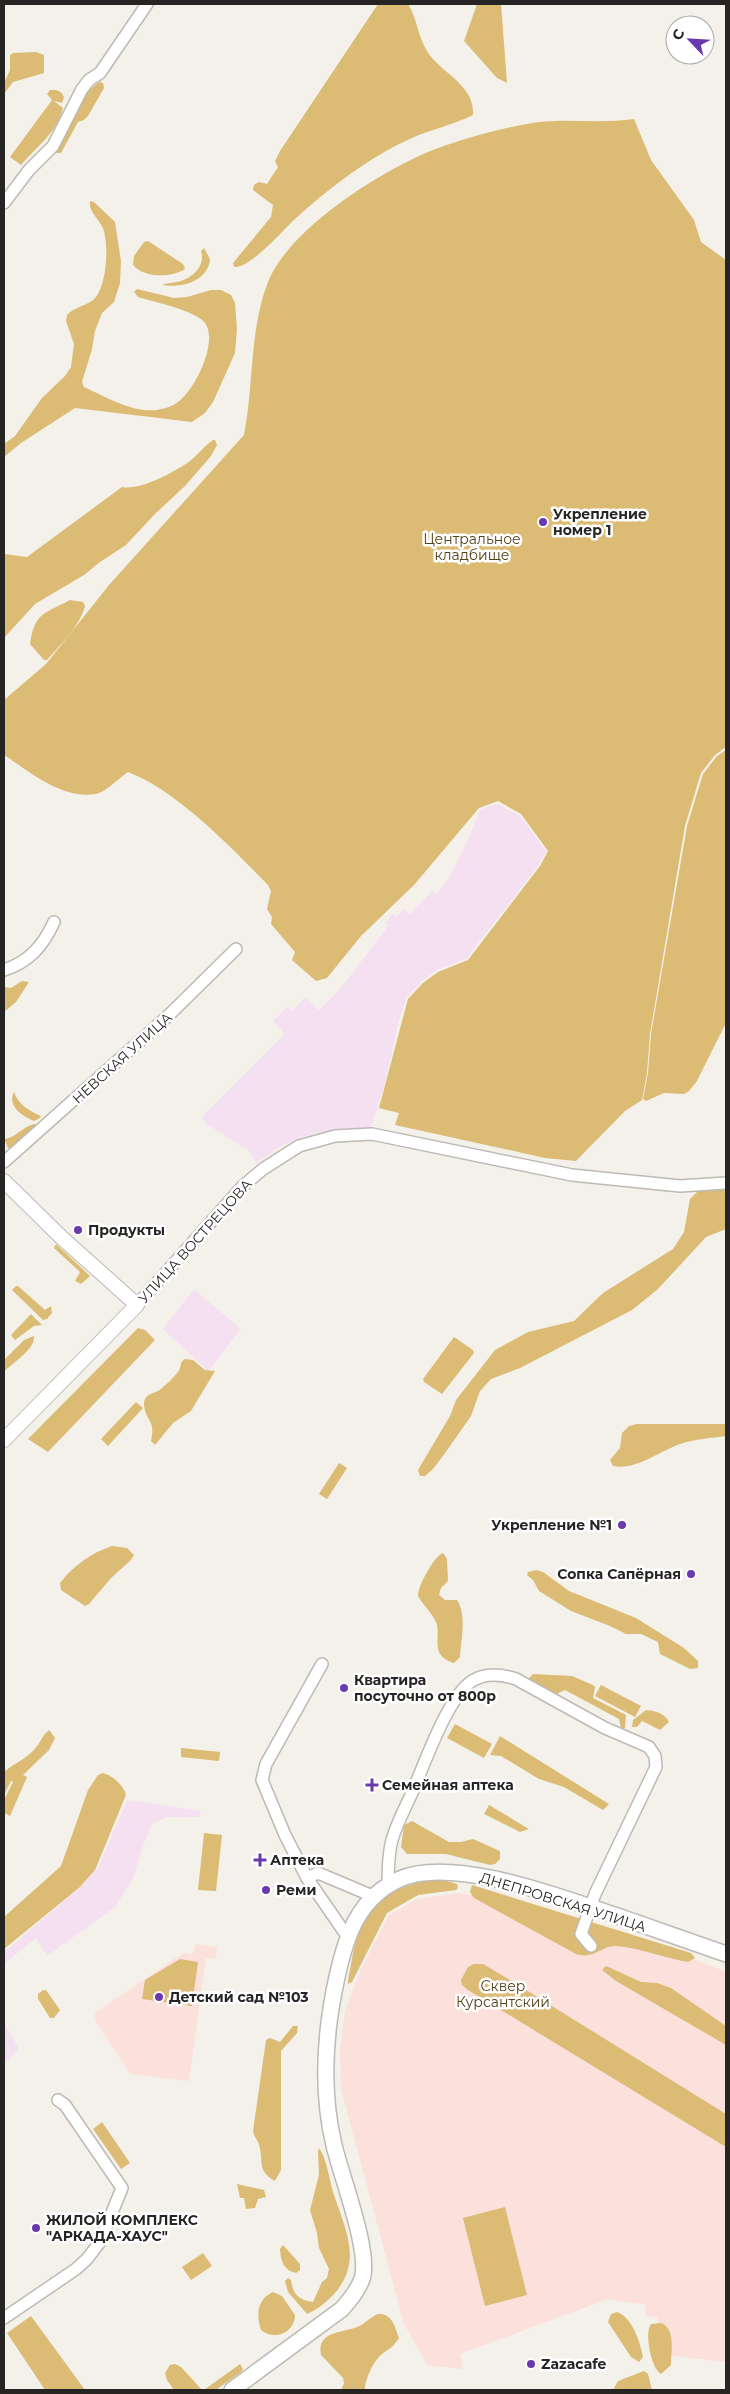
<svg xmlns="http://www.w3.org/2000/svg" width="730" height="2394" viewBox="0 0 730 2394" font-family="Montserrat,sans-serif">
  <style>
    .industrial { fill: #f4e0f1 }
    .education { fill: #fbe0dc }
    .green { fill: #dcbb75 }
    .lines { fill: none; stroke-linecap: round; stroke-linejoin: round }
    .minor-casing { stroke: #bdbab4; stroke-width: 14 }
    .tertiary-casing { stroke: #bdbab4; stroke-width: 16 }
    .secondary-casing { stroke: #bdbab4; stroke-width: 18 }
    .minor { stroke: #fff; stroke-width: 11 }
    .tertiary { stroke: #fff; stroke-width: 14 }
    .secondary { stroke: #fff; stroke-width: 15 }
    .poi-dot { fill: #6a38af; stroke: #fff; stroke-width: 2 }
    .labels { text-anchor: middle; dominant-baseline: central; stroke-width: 5; stroke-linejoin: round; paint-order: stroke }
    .poi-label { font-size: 14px; font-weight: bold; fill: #262523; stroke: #fff; text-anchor: start }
    .park-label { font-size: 14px; fill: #55431b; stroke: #fff }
    .street-label { font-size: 14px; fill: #262523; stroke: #fff }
  </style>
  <rect width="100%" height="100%" fill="#f4f1ea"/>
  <!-- industrial -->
  <path class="industrial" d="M497,804L520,816L546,851L538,866L466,959L438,969L422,981L407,997L399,1020L385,1083L370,1129L313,1134L299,1138L281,1146L256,1163L248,1150L208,1125L201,1118L285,1034L273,1021L287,1007L292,1011L305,997L319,1010L340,989L389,925L386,923L392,913L397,917L403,910L410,914L432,891L437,894L449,878L468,840L480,810Z
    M194,1289L241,1329L208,1371L163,1329Z
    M127,1800L201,1811L199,1817H168L153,1823L144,1843L133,1879L115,1907L47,1956L36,1938L4,1964V1952L83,1885L99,1866Z
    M4,2022L19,2049L6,2062L4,2057Z"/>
  <!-- education -->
  <path class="education" d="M459,1893L503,1901L623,1931L726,1972V2362L655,2354L658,2317L645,2316L646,2305L608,2299L460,2354L463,2369L427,2365L404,2324L341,2089L340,2052L345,2011L361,1969L389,1915L417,1899Z
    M195,1944L217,1947L216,1959L206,1958L189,2081L130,2074L95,2020V2013L183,1953L193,1954Z"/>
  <!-- green -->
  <path class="green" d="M378,4H408C417,18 418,37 427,51C440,73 475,84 473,115C453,125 432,129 412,138C369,157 331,187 296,218C283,230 251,268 234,267L233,263L271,217L273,205L253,190L254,185L259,182L267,184L278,167L275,161L280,151Z
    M477,4H501L507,83L497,78L464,41Z
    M36,52L44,55V73L13,82L4,94V83L10,70V55L13,53Z
    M100,82L103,83L104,88L88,116L84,120L78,122L61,153H57L55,151C63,134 83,89 100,82Z
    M50,90C57,90 61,90 64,97L62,103L54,101L63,108C56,134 37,146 21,165L10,157L52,100L47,94Z
    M634,119L651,160L694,220L701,242L726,260V747L715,755L701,773L685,826L650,1034L647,1073L642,1100L625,1111L576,1161L545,1158L395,1125L399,1113L379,1108L408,999L423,983L438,972L468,960L540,866L548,851L521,814L498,801L479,808L414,885L361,936L327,978L316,981L292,960L295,952L271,924L272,917L267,909L271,891L268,885C231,847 176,790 128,772C119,778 106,792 96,794C63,800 30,772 4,755V700L46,664L109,585L244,435C254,385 249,331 268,282C289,228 387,166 441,147C469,137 502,128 532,123C566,118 600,124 634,119Z
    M90,201L94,202L115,222L121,261L120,283L114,302L102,313L95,331L92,349L82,382L84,387C106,397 132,413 157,410C162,409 171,407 175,404C194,393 219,342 205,323C195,310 154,302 138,297L134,292L137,289L174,298L187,297L211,290H221L231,295L235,303L237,329L235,353L213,402L205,413L192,422L75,408L21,443L4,457V444L15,436L42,398L65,376L71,367L74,344L66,321L67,315C75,306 89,306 96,297C107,282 109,245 103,228C99,219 88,211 90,201Z
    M148,241L183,264L185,269C171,278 144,278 133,265L134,256L144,242Z
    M204,248L210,259C208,282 181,288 162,285C166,283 172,283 177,282C192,279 206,266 201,251Z
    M213,440H215L217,445L211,456L185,486L155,514L126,545L100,562L84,575L35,604L4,638V554L27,557L122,487C139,491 175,472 190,461C198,455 204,446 213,440Z
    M70,600L83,602L85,606C80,626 60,645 47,660H44L30,644C35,612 44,614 70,600Z
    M726,750V1023L697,1081L689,1091L684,1094L664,1093L646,1101L643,1099L648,1073L651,1034L687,826L703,774L717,756Z
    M22,981L29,982L16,1002L4,1012V987L11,988Z
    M14,1092C18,1104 29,1111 41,1116L40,1118L34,1121C22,1116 7,1106 14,1092Z
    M36,1124L38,1128L14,1150L8,1148L4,1139C17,1138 23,1125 36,1124Z
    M726,1188V1229L706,1237L658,1289L632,1310L520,1368L491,1379L480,1391L471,1416L443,1456L433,1469L425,1476H420L418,1470L450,1416L456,1400L495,1350L528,1332L574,1321L603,1293L673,1249L684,1232L690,1199L699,1190Z
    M56,1244L90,1276L81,1284L75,1281L80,1272L54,1248Z
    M16,1286H18L45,1310L51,1306L52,1313L47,1319L43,1320L12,1290Z
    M31,1314L42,1325L34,1326L15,1340L11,1335Z
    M138,1328L145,1330L155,1340L48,1452L28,1439Z
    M34,1336C36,1349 12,1363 4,1372V1360L24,1340Z
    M454,1337L473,1350L474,1353L442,1394L424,1382L423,1379Z
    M185,1359L193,1360L205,1370L215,1371L191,1411L173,1423L155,1445L151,1441C156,1418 145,1422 144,1404C144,1393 155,1394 161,1389C167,1384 173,1378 178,1372C182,1367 179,1362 185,1359Z
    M136,1402L143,1408L108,1446L101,1439Z
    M637,1424H726V1436C711,1438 695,1439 680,1444C660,1451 635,1471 613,1466L610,1460L620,1448L622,1433L629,1426Z
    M339,1463L347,1468L327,1499L319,1494Z
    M112,1546L127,1548L134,1555L131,1560L111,1578L89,1604L85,1606L61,1590L60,1583C73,1566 91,1553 112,1546Z
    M443,1553L447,1559L448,1581L441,1588L439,1595L445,1600H457C467,1615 461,1640 460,1657L454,1663C428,1655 442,1636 436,1622C432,1613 423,1605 418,1596C418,1586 434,1556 443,1553Z
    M536,1570L543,1572L569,1591L636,1618L684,1648L698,1661V1668L690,1669L660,1654L658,1642L641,1634H626L610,1626L571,1611L539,1591L533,1580L527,1575L528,1572Z
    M533,1674L572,1676L593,1685L595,1687L593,1698L626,1715L625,1728H621L619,1719L565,1690L555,1695L527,1680Z
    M601,1685L641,1706L635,1717L595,1696Z
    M646,1710C654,1710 666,1714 669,1722L660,1730L642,1721L637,1727H632L633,1720Z
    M455,1724L492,1744L484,1758L447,1738Z
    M49,1730L55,1738L49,1750L23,1775L27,1777L10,1816L4,1813V1800L13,1782L11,1781L4,1795V1772C14,1763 29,1758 37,1746C42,1740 41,1737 49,1730Z
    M500,1736L609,1804L603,1810L564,1787L539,1779L501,1756L490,1755Z
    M181,1748L220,1752L219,1761L181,1757Z
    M103,1773C112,1775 124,1786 126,1795L95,1870L80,1887L4,1949V1917L61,1866L88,1790L98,1775Z
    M489,1805L529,1829L520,1832L484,1814Z
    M412,1821L449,1842H461L473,1839L500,1851V1859L495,1864L490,1865L446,1854H407L401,1847L404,1825Z
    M204,1833L222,1835L216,1891L198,1890Z
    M440,1879L457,1884L458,1888L456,1890L418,1895L387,1913L352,1982L348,1984C348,1976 351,1966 352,1958C362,1907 389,1884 440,1879Z
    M472,1885L691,1953L695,1958L688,1962C664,1958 641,1948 616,1946C602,1945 594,1960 576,1954L474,1898L470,1892Z
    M180,1959L198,1962L192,2006L142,1999L145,1980Z
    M474,1964H483L510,1980L726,2114V2147L468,1990L462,1985L461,1980L468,1967Z
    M606,1966L641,1982L657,1983L671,1988L726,2026V2045L616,1981L602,1970Z
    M43,1990H46L60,2010L54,2018H50L38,1999V1994Z
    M293,2026H298L297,2033L281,2051V2170L275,2181C255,2170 265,2159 258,2142C256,2138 254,2136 253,2131L266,2040L270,2038L280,2042Z
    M102,2122L130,2163L121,2169L93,2129Z
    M319,2148C327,2159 329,2179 333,2192C345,2229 363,2260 335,2293C328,2301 317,2310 307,2314L288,2292L285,2281L288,2278L291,2280C293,2294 298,2300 313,2302L322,2282L327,2278L329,2269L319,2248L317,2233L310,2210L319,2175L318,2151Z
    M237,2184L264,2190L266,2197L258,2199L255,2208L246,2209L244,2198H240Z
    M505,2207L527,2295L485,2306L463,2218Z
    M283,2245L300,2264V2270L296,2273C283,2270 281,2261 280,2249Z
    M203,2253L212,2266L191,2280L182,2267Z
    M273,2292L282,2296L295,2315C295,2333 274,2341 261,2330C256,2315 257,2299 273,2292Z
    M617,2312C633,2318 640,2342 643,2357L639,2362L631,2357L608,2322L611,2314Z
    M378,2314C392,2313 395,2327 399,2338C390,2351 392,2346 382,2354C373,2361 365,2380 365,2390H341L344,2383L343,2378L321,2355C316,2331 343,2333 357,2327C365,2324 370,2317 378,2314Z
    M31,2316L85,2390H45L7,2333Z
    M661,2323C676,2329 671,2351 671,2365L661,2374C651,2368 644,2333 651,2324Z
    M175,2364L181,2367L202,2390H174L167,2380L165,2373L170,2365Z
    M240,2364L243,2369L241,2372L216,2390H204Z
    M644,2371L648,2374L652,2390H613L618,2381Z"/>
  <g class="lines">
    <!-- minor casing -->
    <g class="minor-casing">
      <path id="minor" d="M4,203L29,170L53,146L82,89L89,80L100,73L147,4
        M4,970C29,962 43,946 54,922
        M4,1162L169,1015L236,949
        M137,1305L243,1186L263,1169L299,1146L335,1136L372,1134L572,1175L680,1186L726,1183
        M322,1664L266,1764L262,1780L285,1835L307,1878L347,1936
        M307,1878L318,1873L375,1897
        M388,1885C388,1870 388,1855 392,1840C397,1822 407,1805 414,1788C426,1760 448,1697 472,1681C486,1672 501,1674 516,1679L605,1728L649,1747L655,1756L656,1767L595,1894L581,1934L591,1946
        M4,2318L76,2269L87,2259L100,2242L122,2188L65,2105L58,2100"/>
    </g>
    <!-- tertiary casing -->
    <g class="tertiary-casing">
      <path id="tertiary" d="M4,1181L61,1237L137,1305L4,1440"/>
    </g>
    <!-- secondary casing -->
    <g class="secondary-casing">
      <path id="secondary" d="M232,2390L342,2309C350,2300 358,2290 362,2279C371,2252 341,2176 334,2145C321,2091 325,2031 337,1977C346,1936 358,1898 400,1879C454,1855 568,1900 623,1918C657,1930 692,1942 726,1954"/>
    </g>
    <!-- minor -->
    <use href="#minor" class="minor"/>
    <!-- tertiary -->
    <use href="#tertiary" class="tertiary"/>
    <!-- secondary -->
    <use href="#secondary" class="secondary"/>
  </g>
  <!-- markers -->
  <g class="poi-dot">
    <circle cx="543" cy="522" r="5"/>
    <circle cx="78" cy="1230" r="5"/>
    <circle cx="622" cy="1525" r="5"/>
    <circle cx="691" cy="1574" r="5"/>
    <circle cx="344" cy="1688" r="5"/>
    <path d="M369.5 1777.5h5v5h5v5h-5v5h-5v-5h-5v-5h5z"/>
    <path d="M257.5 1852.5h5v5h5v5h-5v5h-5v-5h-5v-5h5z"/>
    <circle cx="266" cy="1890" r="5"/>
    <circle cx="159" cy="1997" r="5"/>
    <circle cx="36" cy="2228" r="5"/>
    <circle cx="531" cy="2364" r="5"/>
  </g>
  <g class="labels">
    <!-- poi labels -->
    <g class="poi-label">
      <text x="553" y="514">Укрепление<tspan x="553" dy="16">номер 1</tspan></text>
      <text x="88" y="1230">Продукты</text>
      <text x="612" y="1525" text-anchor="end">Укрепление №1</text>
      <text x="681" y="1574" text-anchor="end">Сопка Сапёрная</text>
      <text x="354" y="1680">Квартира<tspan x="354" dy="16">посуточно от 800р</tspan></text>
      <text x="382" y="1785">Семейная аптека</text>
      <text x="270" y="1860">Аптека</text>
      <text x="276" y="1890">Реми</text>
      <text x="169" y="1997">Детский сад №103</text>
      <text x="46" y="2220">ЖИЛОЙ КОМПЛЕКС<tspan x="46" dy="16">"АРКАДА-ХАУС"</tspan></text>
      <text x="541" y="2364">Zazacafe</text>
    </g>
    <!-- park labels -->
    <g class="park-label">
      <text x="472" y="539">Центральное<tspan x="472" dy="16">кладбище</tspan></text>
      <text x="503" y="1986">Сквер<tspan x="503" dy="16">Курсантский</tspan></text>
    </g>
    <!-- street labels -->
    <g class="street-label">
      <text transform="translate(122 1058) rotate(-42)">НЕВСКАЯ УЛИЦА</text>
      <text transform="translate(195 1241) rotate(-48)">УЛИЦА ВОСТРЕЦОВА</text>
      <text transform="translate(563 1902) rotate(17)">ДНЕПРОВСКАЯ УЛИЦА</text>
    </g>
  </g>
  <!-- border -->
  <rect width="730" height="2394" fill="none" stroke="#262523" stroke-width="10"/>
  <!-- north arrow -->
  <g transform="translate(690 40) rotate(295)"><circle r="24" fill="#ffffff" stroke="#a8a8a7"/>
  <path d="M0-4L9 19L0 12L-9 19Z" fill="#6a38af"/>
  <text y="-8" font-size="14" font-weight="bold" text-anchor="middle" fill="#262523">С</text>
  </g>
</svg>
